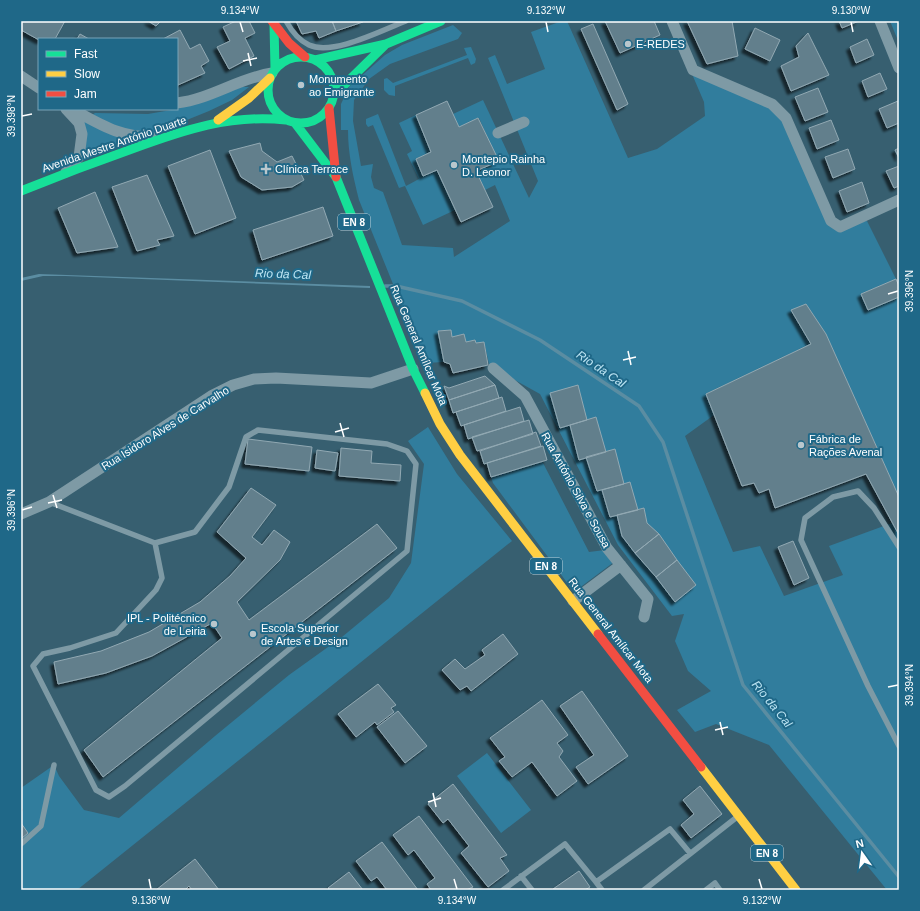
<svg xmlns="http://www.w3.org/2000/svg" width="920" height="911" viewBox="0 0 920 911" font-family="Arial,sans-serif">
  <style>
    .green { fill: #317d9d }
    .water { fill: #5b8da2 }
    .lines { fill: none; stroke-linecap: round; stroke-linejoin: round }
    .stream { stroke: #5b8da2; stroke-width: 3.5 }
    .building { fill: #627f8c; stroke: #92a9b3; filter: url(#shadow) }
    .lane { stroke: #7e9aa5; stroke-width: 5.5 }
    .street { stroke: #7e9aa5; stroke-width: 11 }
    .fast { stroke: #16e098; stroke-width: 9 }
    .slow { stroke: #ffcf43; stroke-width: 9 }
    .jam { stroke: #f24e42; stroke-width: 9 }
    .ticks { fill: none; stroke: #fff; stroke-width: 1.5 }
    .poi-dot { fill: #b9c7cd; stroke: #1f6888; stroke-width: 1.5 }
    .labels { text-anchor: middle; dominant-baseline: central; stroke-width: 4; stroke-linejoin: round; paint-order: stroke }
    .shield { fill: #1f6888; stroke: #bcd2db; stroke-width: 1 }
    .shield-label { font-size: 10px; font-weight: bold; fill: #fff }
    .poi-label { font-size: 11px; fill: #fff; stroke: #1f6888; text-anchor: start }
    .street-label { font-size: 11px; fill: #fff; stroke: #1f6888 }
    .water-label { font-size: 12px; font-style: italic; fill: #bce4f3; stroke: #1f6888 }
    .neatline { fill: none; stroke: #fff; stroke-width: 1.5 }
    .ticks-label { font-size: 10px; text-anchor: middle; fill: #fff }
  </style>
  <defs>
    <filter id="shadow"><feDropShadow dx="-3.5" dy="3.5" stdDeviation="1" flood-color="#0009"/></filter>
  </defs>
  <rect width="100%" height="100%" fill="#375f70"/>
  <!-- green -->
  <path class="green" d="M562,21H567L628,158L657,149L705,116L704,102L692,74L772,108L782,121L828,224L867,221L896,279L861,294L868,310L899,297V497L826,334L806,304L791,311L811,344L706,394L714,415L685,436L733,552L760,546L784,596L843,575L829,546L892,523L899,535V890H887L769,745L716,724L695,732L677,710L711,691L688,671L675,641L684,614L672,616L618,545L540,394L493,368H490L484,342L476,343L475,340L466,342L464,334L452,337L450,330L438,331L444,362L425,363L359,200C353,176 348,154 348,130H341V104L349,87L385,55L402,45L453,25L462,33L458,39L390,64L369,79L354,100L353,121L361,166L373,164L371,177L374,188L383,192L402,245L453,248L454,257L510,221L495,185L485,190L476,171L498,161L479,118L459,127L453,114L483,100L529,198L538,181L488,58L495,55L507,84L545,69L531,32Z
    M890,21H899V43Z
    M471,47L476,59L475,63L471,65L468,58L395,86V96L389,95L384,90V79L387,78L393,83L467,55L464,48Z
    M242,87H249L232,100L209,111L135,141L82,158V122L95,113L148,114L177,109Z
    M378,114L406,186L419,179L407,154L412,151L399,123L416,115L431,152L416,159L423,176L437,170L455,210L423,225L405,186L399,188L373,125L368,127L366,124V119Z
    M428,427L457,474L512,541L77,890H21V839L28,833L21,823V813L23,810L21,807V788L54,765L59,776L84,810L119,818L215,736L289,675L342,637L389,598L411,563L424,464L408,441Z
    M542,461L589,552L605,550L614,562L574,592L493,483L491,477Z
    M487,753L531,810L501,833L457,776Z"/>
  <!-- water -->
  <path class="water" d="M39,274L370,286V288L65,276H43L21,281V278Z"/>
  <g class="lines">
    <!-- stream -->
    <path class="stream" d="M385,286H396L462,301L540,340L639,406L663,442L743,685L899,877"/>
  </g>
  <!-- building -->
  <path class="building" d="M21,21H65L55,39L39,40L21,30Z
    M148,21H161L156,26Z
    M236,21H249L255,33L245,38L254,56L229,69L217,47L230,41L223,27Z
    M296,21H332L336,31L319,38L316,31L302,34Z
    M332,21H362L363,22L336,31Z
    M605,21H654L660,35L620,53Z
    M687,21H732L738,56L707,64Z
    M839,21H859L842,28Z
    M593,24L628,104L617,110L581,29Z
    M755,28L780,40L770,61L745,49Z
    M180,30L190,49L200,44L209,61L201,66L205,73L178,85L177,39H163Z
    M808,33L829,75L791,91L781,66L799,57L796,46Z
    M80,34L89,39H77Z
    M867,39L874,55L856,63L850,47Z
    M880,73L887,89L868,97L862,81Z
    M818,88L828,112L805,121L795,97Z
    M447,101L459,127L478,118L499,161L476,171L493,207L461,222L437,170L423,176L416,159L431,152L416,115Z
    M898,101L899,123L887,128L879,109Z
    M831,120L839,140L817,149L809,128Z
    M260,143L262,151L277,162L292,156L304,180L292,187L262,190L241,177L229,151Z
    M899,148V158L895,150Z
    M848,149L855,169L833,178L825,157Z
    M210,150L236,218L195,234L168,166Z
    M899,166V186L894,188L886,171Z
    M147,175L174,236L157,240L160,245L137,251L112,187Z
    M862,182L869,203L847,212L839,191Z
    M95,192L118,247L77,253L58,208Z
    M323,207L333,236L262,260L253,230Z
    M896,279L899,286V297L868,310L861,294Z
    M806,304L826,334L899,497V535L866,474L775,508L769,489L759,493L754,483L742,486L706,394L811,344L791,310Z
    M451,330L452,337L464,334L466,342L475,340L476,343L484,342L488,365L453,373L450,364L444,362L438,331Z
    M485,376L495,385L449,400L444,386L449,388Z
    M495,385L499,398L453,413L449,400Z
    M578,385L587,420L560,428L550,393Z
    M502,397L506,411L461,426L456,412Z
    M520,407L524,421L468,439L464,425Z
    M596,417L606,452L579,460L570,425Z
    M529,420L533,434L477,451L472,437Z
    M536,432L541,446L484,464L480,451Z
    M248,439L312,447L309,471L245,464Z
    M543,446L547,460L491,477L487,463Z
    M341,448L372,451L371,463L401,465L400,481L339,476Z
    M615,449L624,484L597,491L586,457Z
    M317,450L338,453L335,471L315,468Z
    M630,482L638,510L610,517L602,490Z
    M251,488L276,505L252,537L262,545L274,530L290,542L280,560L237,602L249,620L377,524L397,548L103,777L84,750L222,638L212,623L152,656L106,673L58,684L54,662L101,651L149,632L200,602L230,576L246,558L217,532Z
    M644,508L647,523L659,534L635,553L622,536L617,515Z
    M659,534L677,560L656,577L635,553Z
    M793,541L809,578L794,585L778,547Z
    M677,560L696,585L675,602L656,577Z
    M503,634L518,654L471,691L467,686L460,690L442,670L455,659L465,669L485,655L482,650Z
    M378,684L396,705L391,708L394,712L377,725L375,722L356,737L338,714Z
    M582,691L628,756L588,784L576,767L594,755L560,706Z
    M542,700L568,735L557,743L563,751L559,757L577,781L557,796L532,762L512,777L499,761L505,757L490,738Z
    M398,711L427,746L405,763L377,727Z
    M453,784L507,855L500,858L509,871L488,887L461,853L469,846L448,819L443,823L428,804Z
    M700,786L722,814L691,838L681,825L694,814L683,800Z
    M419,816L473,887L466,890H431L427,884L435,878L414,850L408,855L393,835Z
    M21,823L28,833L21,839Z
    M382,842L418,890H387L377,877L371,881L356,861Z
    M195,859L219,890H192L189,886L185,890H156Z
    M579,871L590,887L585,890L553,889Z
    M349,872L363,890H330L328,888Z"/>
  <g class="lines">
    <!-- lane -->
    <path class="lane" d="M286,21C291,30 298,40 309,45C333,56 382,30 406,21
      M49,502L155,543L195,532L229,487L246,437L258,430L387,444L407,451L416,464L407,551L125,786L109,797L96,790L33,666L43,654L70,648L116,633L156,590L162,578L155,543
      M899,547L874,508L858,491L833,497L805,518L801,540L868,686L899,746
      M21,844L41,826L54,765
      M521,876L532,890
      M596,882L602,890
      M503,890L565,844L596,882L670,829L690,853
      M644,890L737,817
      M706,890L715,883L720,890"/>
    <!-- street -->
    <path class="street" d="M672,21L693,70L772,104L786,118L831,221L840,227L899,200
      M880,21L899,68
      M21,76L39,88
      M177,103C211,99 239,78 272,73
      M72,109C105,127 118,136 156,138
      M498,133L524,122
      M66,172L79,157L82,134L79,123L66,109
      M493,368L525,396L607,548L648,599L644,617
      M21,514L49,502L211,396L233,385L254,379L276,378L371,383L413,369
      M573,601L621,565"/>
    <!-- fast -->
    <path class="fast" d="M274,24L275,69
      M268 90a33 33 0 1 1 66 0a33 33 0 1 1-66 0Z
      M315,60L386,44L441,21
      M334,95L385,45
      M295,123L336,177L413,369L425,393
      M21,191C58,176 95,162 132,149C184,130 230,114 286,120"/>
    <!-- slow -->
    <path class="slow" d="M218,120L249,98L270,78
      M425,393L440,424L460,455L598,634
      M701,767L796,890"/>
    <!-- jam -->
    <path class="jam" d="M272,21L289,43L305,57
      M329,108L336,177
      M598,634L701,767"/>
  </g>
  <!-- ticks -->
  <path class="ticks" d="M240,22L243,32M546,22L548,32M851,22L853,32M248,53L251,66M243,61L257,58M22,116L32,114M888,294L898,291M628,351L631,365M623,360L636,357M340,423L344,437M335,432L349,428M53,495L57,508M48,503L62,500M22,510L32,507M888,687L898,685M720,722L723,735M715,730L728,727M433,793L436,807M428,802L441,798M149,879L151,889M454,879L457,889M759,879L762,889"/>
  <!-- markers -->
  <g class="poi-dot">
    <circle cx="628" cy="44" r="4"/>
    <circle cx="301" cy="85" r="4"/>
    <circle cx="454" cy="165" r="4"/>
    <path d="M264 163h4v4h4v4h-4v4h-4v-4h-4v-4h4z"/>
    <circle cx="801" cy="445" r="4"/>
    <circle cx="214" cy="624" r="4"/>
    <circle cx="253" cy="634" r="4"/>
  </g>
  <g class="labels">
    <!-- shield labels -->
    <g class="shield">
      <rect x="338" y="214" width="32" height="16" rx="3"/>
      <rect x="530" y="558" width="32" height="16" rx="3"/>
      <rect x="751" y="845" width="32" height="16" rx="3"/>
    </g>
    <g class="shield-label">
      <text x="354" y="222">EN 8</text>
      <text x="546" y="566">EN 8</text>
      <text x="767" y="853">EN 8</text>
    </g>
    <!-- poi labels -->
    <g class="poi-label">
      <text x="636" y="44">E-REDES</text>
      <text x="309" y="79">Monumento<tspan x="309" dy="13">ao Emigrante</tspan></text>
      <text x="462" y="159">Montepio Rainha<tspan x="462" dy="13">D. Leonor</tspan></text>
      <text x="275" y="169">Clínica Terrace</text>
      <text x="809" y="439">Fábrica de<tspan x="809" dy="13">Rações Avenal</tspan></text>
      <text x="206" y="618" text-anchor="end">IPL - Politécnico<tspan x="206" dy="13">de Leiria</tspan></text>
      <text x="261" y="628">Escola Superior<tspan x="261" dy="13">de Artes e Design</tspan></text>
    </g>
    <!-- street labels -->
    <g class="street-label">
      <text transform="translate(114 144) rotate(-19)">Avenida Mestre António Duarte</text>
      <text transform="translate(419 345) rotate(67)">Rua General Amílcar Mota</text>
      <text transform="translate(165 428) rotate(-32)">Rua Isidoro Alves de Carvalho</text>
      <text transform="translate(576 490) rotate(61)">Rua António Silva e Sousa</text>
      <text transform="translate(611 630) rotate(52)">Rua General Amílcar Mota</text>
    </g>
    <!-- water labels -->
    <g class="water-label">
      <text transform="translate(283 274) rotate(2)">Rio da Cal</text>
      <text transform="translate(601 369) rotate(34)">Rio da Cal</text>
      <text transform="translate(772 704) rotate(51)">Rio da Cal</text>
    </g>
  </g>
  <!-- border -->
  <rect width="920" height="911" fill="none" stroke="#1f6888" stroke-width="44"/>
  <!-- legend -->
  <rect x="38" y="38" width="140" height="72" fill="#1f6888" stroke="#79a4b8"/>
  <rect x="46" y="51" width="20" height="6" fill="#16e098" stroke="#79a4b8"/>
  <text x="74" y="58" font-size="12" fill="#ffffff">Fast</text>
  <rect x="46" y="71" width="20" height="6" fill="#ffcf43" stroke="#79a4b8"/>
  <text x="74" y="78" font-size="12" fill="#ffffff">Slow</text>
  <rect x="46" y="91" width="20" height="6" fill="#f24e42" stroke="#79a4b8"/>
  <text x="74" y="98" font-size="12" fill="#ffffff">Jam</text>
  <!-- north arrow -->
  <g transform="translate(862 853) rotate(346)" stroke="#1f6888" stroke-width="3" paint-order="stroke">
  <path d="M0-3L7 15L0 10L-7 15Z" fill="#ffffff"/>
  <text y="-6" font-size="11" font-weight="bold" text-anchor="middle" fill="#ffffff">N</text>
  </g>
  <rect x="22" y="22" width="876" height="867" class="neatline"/>
  <g class="ticks-label">
    <text x="240" y="14">9.134°W</text>
    <text x="546" y="14">9.132°W</text>
    <text x="851" y="14">9.130°W</text>
    <text transform="translate(11 116) rotate(-90)" y="4">39.398°N</text>
    <text transform="translate(909 291) rotate(-90)" y="4">39.396°N</text>
    <text transform="translate(11 510) rotate(-90)" y="4">39.396°N</text>
    <text transform="translate(909 685) rotate(-90)" y="4">39.394°N</text>
    <text x="151" y="904">9.136°W</text>
    <text x="457" y="904">9.134°W</text>
    <text x="762" y="904">9.132°W</text>
  </g>
</svg>
